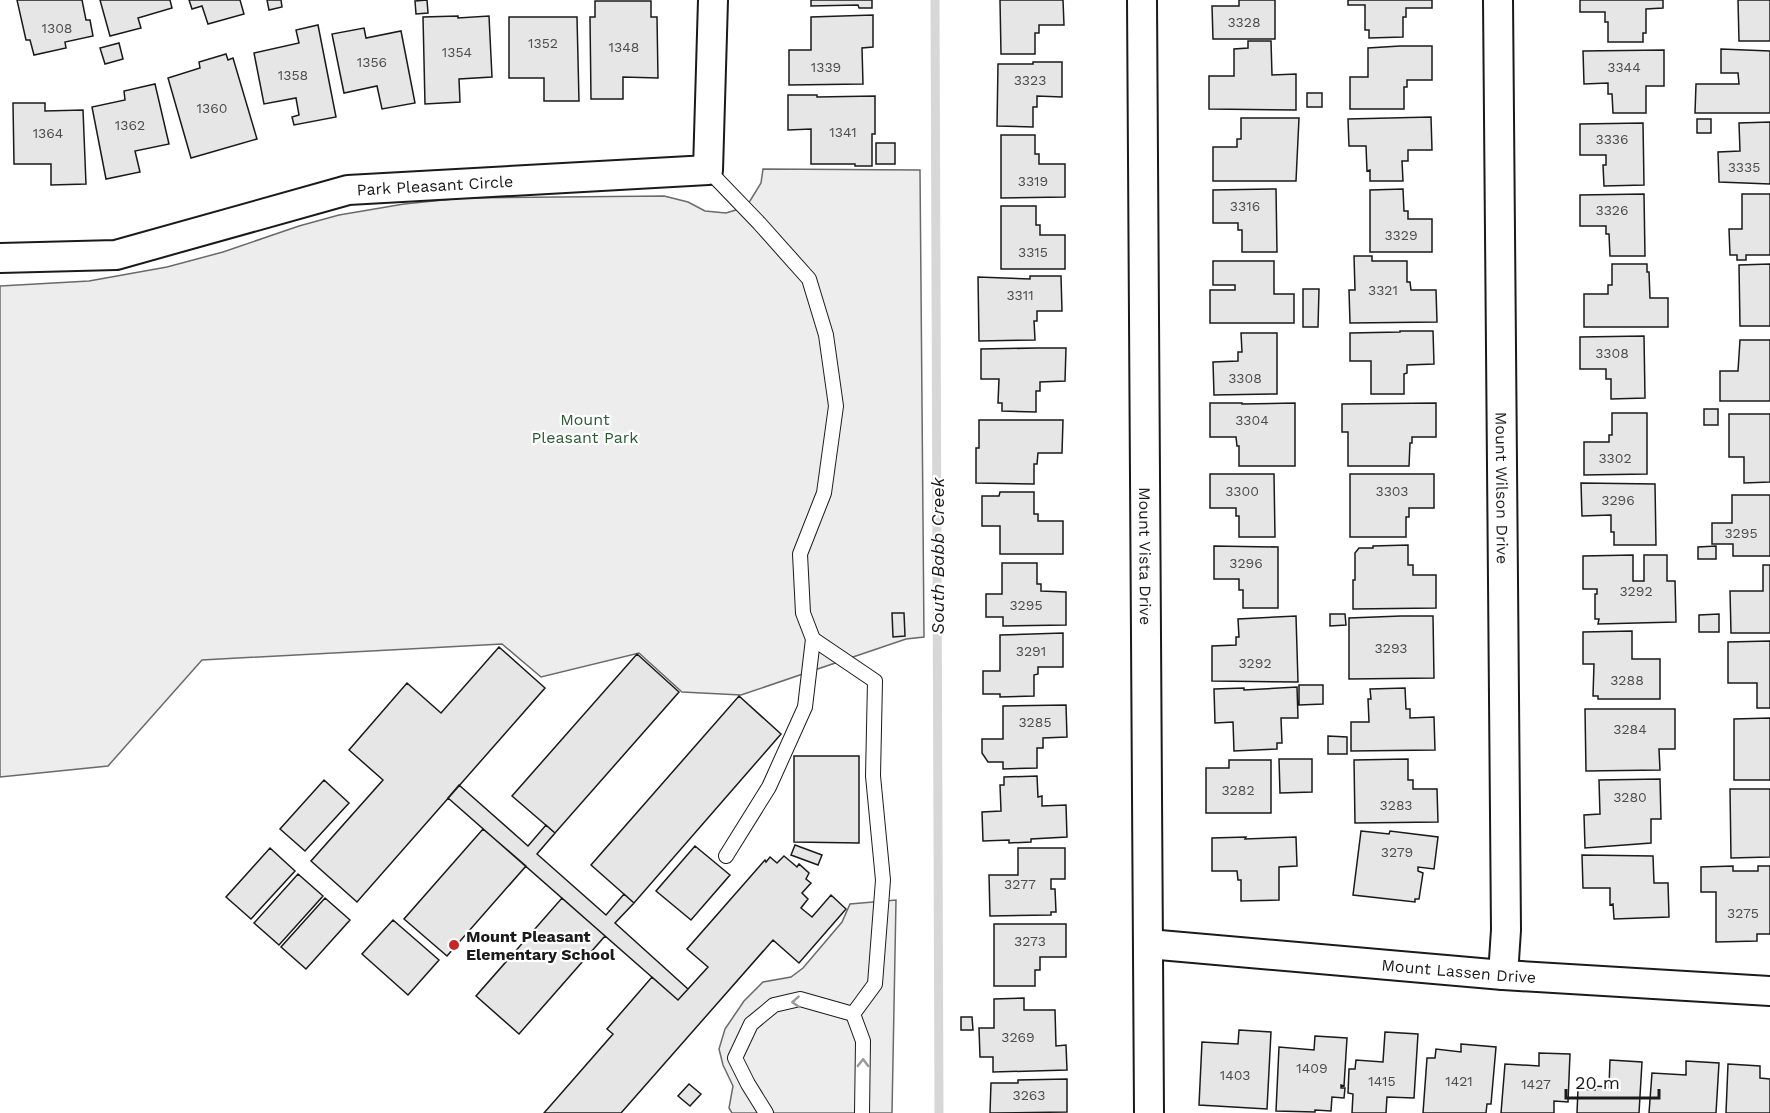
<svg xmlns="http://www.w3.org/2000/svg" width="1770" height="1113" viewBox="0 0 1770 1113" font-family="'Work Sans',sans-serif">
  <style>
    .built { fill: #ededed; stroke: #6a6a6a; stroke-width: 1.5 }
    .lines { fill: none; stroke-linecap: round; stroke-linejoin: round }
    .stream { stroke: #d7d7d7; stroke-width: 9 }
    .building { fill: #e6e6e6; stroke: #1a1a1a; stroke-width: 1.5 }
    .service-casing { stroke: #1a1a1a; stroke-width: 16 }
    .minor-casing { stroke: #1a1a1a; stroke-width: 32 }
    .service { stroke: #fff; stroke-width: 14 }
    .minor { stroke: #fff; stroke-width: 28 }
    .oneway { stroke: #989898 }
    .poi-dot { fill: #c62828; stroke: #fff; stroke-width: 2 }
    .labels { text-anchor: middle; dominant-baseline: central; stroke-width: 4.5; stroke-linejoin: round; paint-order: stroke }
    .number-label { font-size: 14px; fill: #4d4d4d }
    .street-label { font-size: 16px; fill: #1a1a1a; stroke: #fff }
    .park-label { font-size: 16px; fill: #2b5a34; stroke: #fff }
    .poi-label { font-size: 16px; font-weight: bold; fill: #1a1a1a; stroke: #fff; text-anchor: start }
    .water-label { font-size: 18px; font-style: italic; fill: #1a1a1a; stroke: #fff }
  </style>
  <rect width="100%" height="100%" fill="#fff"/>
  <!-- built -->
  <path class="built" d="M763,169L920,170L924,637L906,639L741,695L682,692L639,653L541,677L502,644L202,660L108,766L0,777V286L89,281L167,267L223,252L299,226L339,215L404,204L463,198L664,196L688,202L705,211L726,213L739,209L750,201L761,183Z
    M896,900L892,1113H732L729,1108L733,1086L723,1065L719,1049L725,1029L744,1001L763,982L791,977L803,968L842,922L850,904Z"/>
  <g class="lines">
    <!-- stream -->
    <path class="stream" d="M935,0L939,1113"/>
  </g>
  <!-- building -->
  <path class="building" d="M17,0H82L86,20H90L93,36L65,42L66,48L34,55L30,40H26Z
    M100,0H170L172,8L138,18L141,28L110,36Z
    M189,0H240L244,14L208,24L202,6L192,9Z
    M267,0H281L282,7L269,10Z
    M427,0L428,13L416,14L415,1Z
    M811,0H872V8H859L858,5L811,6Z
    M1000,0H1063L1064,25H1039V33H1035V54H1001Z
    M1239,0H1275V39H1213L1212,6H1239Z
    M1348,0H1432V8H1406V17H1403V37L1369,38V30H1365V5H1348Z
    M1580,0H1663V8L1646,9V33H1643V42H1608V22H1605V12H1580Z
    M1738,0H1770V41H1739Z
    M595,1H651V17H657L658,78L623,77V99H591L590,17H595Z
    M873,15V47L862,48L863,84L789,85V50H811V17Z
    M458,16V18L489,16L492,77L459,79L460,102L425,104L423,17Z
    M509,17H577L579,101H544V78H509Z
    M318,25L336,117L294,125L292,117L299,115L296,98L264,104L254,53L299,43L296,30Z
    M364,28L366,38L401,31L415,103L382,109L377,86L344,93L332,34Z
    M1248,41H1271L1272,75L1296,74V110L1209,109V76H1234V49L1248,48Z
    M119,43L123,59L105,64L100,48Z
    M1400,46H1432V80H1407V87H1404V109H1350V77H1368V48Z
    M1721,49L1770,51V113H1695L1696,84H1739L1738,73H1721Z
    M1664,50V86H1646V113H1613L1612,94H1608V83L1584,84L1583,51Z
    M226,54L228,60L233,58L257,139L191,158L168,78L200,68L199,62Z
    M1033,62H1062V97L1037,96V107H1033V127L997,126L998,64H1033Z
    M155,84L169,144L135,151L140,172L106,179L92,107L125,100L124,91Z
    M1307,93H1322V107H1307Z
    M788,95H817V97L875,96V134H872V166H855V164H811V129L788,130Z
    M13,103H45V111L83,110L86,184L51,185V164H14Z
    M1431,117L1432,150H1408V161H1402L1403,181H1370V170L1367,171L1366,146H1349L1348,119Z
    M1241,118H1299L1296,181H1213V147H1237V139H1241Z
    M1697,119H1711V133H1697Z
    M1770,122V184L1719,182L1718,152L1740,151L1739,123Z
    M1643,123L1644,185L1604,186L1603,165H1606V155H1580V124Z
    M1001,135H1035V154H1039V164H1065V197L1001,198Z
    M876,143H895V164H876Z
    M1276,189L1277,252H1242V230H1238V223H1213V190Z
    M1403,189L1404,211H1408V219H1432V252H1370V190Z
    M1644,194L1645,256H1610L1609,234H1606V226H1580V195Z
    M1742,194H1770V255H1746V260H1737V255H1730L1729,229H1742Z
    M1001,206H1036V225H1040V235H1065V269H1001Z
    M1354,256H1372V261H1407V282H1410L1411,290H1436L1437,322L1350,323L1349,290H1355Z
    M1213,261H1274V294H1294V323H1210V290H1235V285H1213Z
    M1612,264H1647V272H1649L1650,298H1668V327H1584V294H1608V285H1612Z
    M1770,264V326H1740L1739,265Z
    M1030,276H1061L1062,311H1037V321H1034L1035,340L979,341L978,277L1030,279Z
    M1303,289H1319L1318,327H1303Z
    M1400,331H1433L1434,364L1407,365V373L1404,374V394H1371V361H1350V333L1400,332Z
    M1241,333H1277V394L1214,395L1213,362L1238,361V352H1242Z
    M1644,336L1645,398L1611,399V379H1606V369H1580V337Z
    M1740,340H1770V401H1720V371H1738Z
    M1037,348H1066L1065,381L1040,382V391H1036V412L1002,411V403H998L999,379H981V349Z
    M1210,403H1242V404L1295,403V466H1239V446H1237L1236,437H1210Z
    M1436,403V437H1412V443H1410L1409,466H1348V432H1342V404Z
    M1704,409H1718V425H1704Z
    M1612,413H1647V474L1584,475V442H1609V435H1612Z
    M1729,414H1770V482L1744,483V457H1729Z
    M979,420H1063L1062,453H1038L1037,464H1034V484L976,483V448H979Z
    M1210,474H1274L1275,537H1239V516H1236V508H1210Z
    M1350,474H1434V508H1409V517H1406V537H1350Z
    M1581,483L1655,484L1656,545H1614V532H1611V515L1582,516Z
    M1000,492H1034V514H1038V521H1063V554H1000V526H982V496H999Z
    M1732,495H1770V556H1733V544H1712V523H1732Z
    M1408,545V565H1413V575H1436V608L1353,609V580H1355V553L1359,548H1373V546Z
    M1214,546L1278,547V608H1243V590H1239V579H1214Z
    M1716,546V559H1698V547Z
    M1633,555V581H1644V555H1667V581H1675L1676,622L1598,624L1599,619H1595V594H1597V589H1583V556Z
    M1002,563H1037V584H1041V591L1066,592V625L1003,626V617H986V594H1002Z
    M1763,565H1770V633H1731L1730,591H1763Z
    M892,613H904L905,636L893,637Z
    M1330,614H1345L1346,625L1330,626Z
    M1719,614V632H1699V615Z
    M1296,616L1298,682L1212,681V646L1236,645V637H1239L1238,619Z
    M1401,616H1433L1434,678L1349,679V618Z
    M1632,631V659H1660V699H1598V696H1593L1594,664H1583V632Z
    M1063,633V667H1038V674L1034,675V696L1000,697V694H983V671H1000V635Z
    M1770,641V708H1757V683H1728V642Z
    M499,647L545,688L357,902L311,861L383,780L349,750L407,683L441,713Z
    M637,654L679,692L555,833L512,796Z
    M1299,685H1323V704L1299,705Z
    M1297,687L1298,718H1281L1282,743H1277V749L1234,751L1233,722L1215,723L1214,689L1244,688V690Z
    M1405,688L1406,709H1410V718L1434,717L1435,750L1351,751V722H1369L1368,699H1371L1370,689Z
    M739,696L781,734L634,903L591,865Z
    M1066,705L1067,737L1043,738V748H1037V768L1003,769V762H988L982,753V739H1003V706Z
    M1585,709H1675V749H1659L1660,770L1586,771Z
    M1770,718V780H1734V719Z
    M1328,736L1347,737V754H1328Z
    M794,756H859V843L794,842Z
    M1279,759H1312V792L1280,793Z
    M1408,759V780H1413V789H1437L1438,822L1355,823L1354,760Z
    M1229,760H1271V813H1206V768H1229Z
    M1037,776L1038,797L1042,796V806L1066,805L1067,837L1031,839V842L1009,843V840L983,841L982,812L1001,811L1000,785H1004V777Z
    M1660,779L1661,819H1651V843L1585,848L1584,815L1600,814L1599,780Z
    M324,780L349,803L305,851L280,829Z
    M459,785L528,846L546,825L555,833L537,854L606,915L624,894L634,903L615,923L688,989L678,1000L448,798Z
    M1730,789H1770V857L1731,858Z
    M483,829L526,866L447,956L404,919Z
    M1361,831L1389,834L1390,831L1438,837L1434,869L1418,867V871L1423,873L1419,899H1415V902L1353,895Z
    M1246,837L1245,839L1296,837L1297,866L1279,867V900L1241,901V880H1238L1237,871H1212V838Z
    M795,845L822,855L818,865L791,855Z
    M695,846L730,875L691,920L656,891Z
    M270,848L295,871L251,919L226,897Z
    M1018,848H1065V879H1051V889H1055L1056,912H1051V915L990,916L989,875H1018Z
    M1582,855L1653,856L1654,883H1668L1669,917L1614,919L1613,904L1610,905V888H1583Z
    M784,856L797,867L799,864L809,873L806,879L811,883L802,893L808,899L801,908L812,917L831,895L846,909L799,963L773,940L621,1113H544L613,1034L607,1029L652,977L678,1000L708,967L687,949L765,860L766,862L770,857L777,863Z
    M1733,866V871H1758V866H1770V934H1757V941L1716,942V892H1701V867Z
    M298,874L323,896L279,945L254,923Z
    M325,898L350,920L306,969L281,947Z
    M562,898L605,936L519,1034L476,996Z
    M393,920L439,960L408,995L362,954Z
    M994,924H1066V957H1040V970H1035V986H994Z
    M1024,998V1010H1055L1056,1046L1066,1045L1067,1070L993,1072V1057H980L979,1028H994V999Z
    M961,1017H972L973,1030H961Z
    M1239,1030L1271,1032L1267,1109L1199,1105L1202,1042L1238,1044Z
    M1385,1032L1418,1034L1414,1098L1387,1097L1386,1113H1352L1353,1094L1348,1093L1349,1069H1355L1356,1060L1383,1062Z
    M1315,1036L1347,1038L1344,1086L1341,1085V1088H1345L1344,1098L1332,1097L1331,1111L1315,1110V1112L1276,1111L1279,1047L1314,1050Z
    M1461,1044L1496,1047L1491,1104H1487L1486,1113H1423L1427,1058H1435L1436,1049L1461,1052Z
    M1539,1053L1570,1054L1568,1102L1554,1101V1113H1501L1505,1064L1539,1066Z
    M1610,1060L1642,1062L1639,1113H1577L1578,1089L1595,1090V1086L1609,1087Z
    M1686,1061L1719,1063L1716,1113H1649L1652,1073L1686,1075Z
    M1728,1064L1760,1066V1078L1770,1079V1113H1726Z
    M1067,1079V1112L990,1113L991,1083H1018V1080Z
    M689,1084L701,1094L690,1106L678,1096Z"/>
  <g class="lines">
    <!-- service casing -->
    <g class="service-casing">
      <path id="service" d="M708,170L759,223L809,279L826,335L836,406L824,493L800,554L803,613L813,639L805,707L769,787L726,856
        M813,639L875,681L873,776L883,880L875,984L853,1014
        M853,1014L863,1041L862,1113
        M766,1113L748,1084L735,1058L751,1024L774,1005L800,999L853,1014"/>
    </g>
    <!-- minor casing -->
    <g class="minor-casing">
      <g id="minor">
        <path id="s1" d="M1142,0L1149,1113"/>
        <path id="s2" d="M1498,0L1506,930L1503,975"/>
        <path id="s3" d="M0,258L116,255L348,190L708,170L713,0"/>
        <path id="s4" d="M1148,944L1503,975L1770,991"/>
      </g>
    </g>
    <!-- service -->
    <use href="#service" class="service"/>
    <!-- minor -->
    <use href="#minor" class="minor"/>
  </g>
  <!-- one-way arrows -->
  <defs><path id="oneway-chevron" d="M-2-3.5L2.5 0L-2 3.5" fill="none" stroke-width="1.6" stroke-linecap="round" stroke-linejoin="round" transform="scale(1.5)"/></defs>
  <g class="oneway">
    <use href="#oneway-chevron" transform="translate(796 1002) rotate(176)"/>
    <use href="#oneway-chevron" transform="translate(863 1063) rotate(-89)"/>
  </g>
  <!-- markers -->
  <circle class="poi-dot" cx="454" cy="945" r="6"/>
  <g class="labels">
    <!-- number labels -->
    <g class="number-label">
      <text x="1244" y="22">3328</text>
      <text x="57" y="28">1308</text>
      <text x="543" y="43">1352</text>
      <text x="624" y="47">1348</text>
      <text x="457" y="52">1354</text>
      <text x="372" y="62">1356</text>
      <text x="826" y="67">1339</text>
      <text x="1624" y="67">3344</text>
      <text x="293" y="75">1358</text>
      <text x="1030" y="80">3323</text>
      <text x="212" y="108">1360</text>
      <text x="130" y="125">1362</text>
      <text x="843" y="132">1341</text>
      <text x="48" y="133">1364</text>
      <text x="1612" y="139">3336</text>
      <text x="1744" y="167">3335</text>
      <text x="1033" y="181">3319</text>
      <text x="1245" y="206">3316</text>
      <text x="1612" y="210">3326</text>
      <text x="1401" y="235">3329</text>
      <text x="1033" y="252">3315</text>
      <text x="1383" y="290">3321</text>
      <text x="1020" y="295">3311</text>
      <text x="1612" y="353">3308</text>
      <text x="1245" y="378">3308</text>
      <text x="1252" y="420">3304</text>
      <text x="1615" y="458">3302</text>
      <text x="1242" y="491">3300</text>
      <text x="1392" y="491">3303</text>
      <text x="1618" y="500">3296</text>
      <text x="1741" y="533">3295</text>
      <text x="1246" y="563">3296</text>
      <text x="1636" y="591">3292</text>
      <text x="1026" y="605">3295</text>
      <text x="1391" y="648">3293</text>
      <text x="1031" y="651">3291</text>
      <text x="1255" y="663">3292</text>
      <text x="1627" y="680">3288</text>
      <text x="1035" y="722">3285</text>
      <text x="1630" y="729">3284</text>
      <text x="1238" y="790">3282</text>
      <text x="1630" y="797">3280</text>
      <text x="1396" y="805">3283</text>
      <text x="1397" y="852">3279</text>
      <text x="1020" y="884">3277</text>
      <text x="1743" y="913">3275</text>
      <text x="1030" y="941">3273</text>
      <text x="1018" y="1037">3269</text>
      <text x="1312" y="1068">1409</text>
      <text x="1235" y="1075">1403</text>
      <text x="1382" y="1081">1415</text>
      <text x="1459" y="1081">1421</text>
      <text x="1536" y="1084">1427</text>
      <text x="1029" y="1095">3263</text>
    </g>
    <!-- street labels -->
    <g class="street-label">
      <text stroke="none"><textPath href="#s3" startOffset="444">Park Pleasant Circle</textPath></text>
      <text stroke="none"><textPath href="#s2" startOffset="488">Mount Wilson Drive</textPath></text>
      <text stroke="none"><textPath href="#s1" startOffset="556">Mount Vista Drive</textPath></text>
      <text stroke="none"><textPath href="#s4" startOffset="312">Mount Lassen Drive</textPath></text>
    </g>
    <!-- park labels -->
    <g class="park-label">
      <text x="585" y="419">Mount<tspan x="585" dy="18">Pleasant Park</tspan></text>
    </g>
    <!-- poi labels -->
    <g class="poi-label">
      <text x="466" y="936">Mount Pleasant<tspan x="466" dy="18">Elementary School</tspan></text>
    </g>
    <!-- water labels -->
    <g class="water-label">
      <text transform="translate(937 556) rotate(-90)">South Babb Creek</text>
    </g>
  </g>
  <!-- scale -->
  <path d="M1566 1089v9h93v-9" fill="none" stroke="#1a1a1a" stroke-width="3"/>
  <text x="1575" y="1089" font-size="18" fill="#1a1a1a" stroke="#ffffff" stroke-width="4.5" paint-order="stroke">20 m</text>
</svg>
